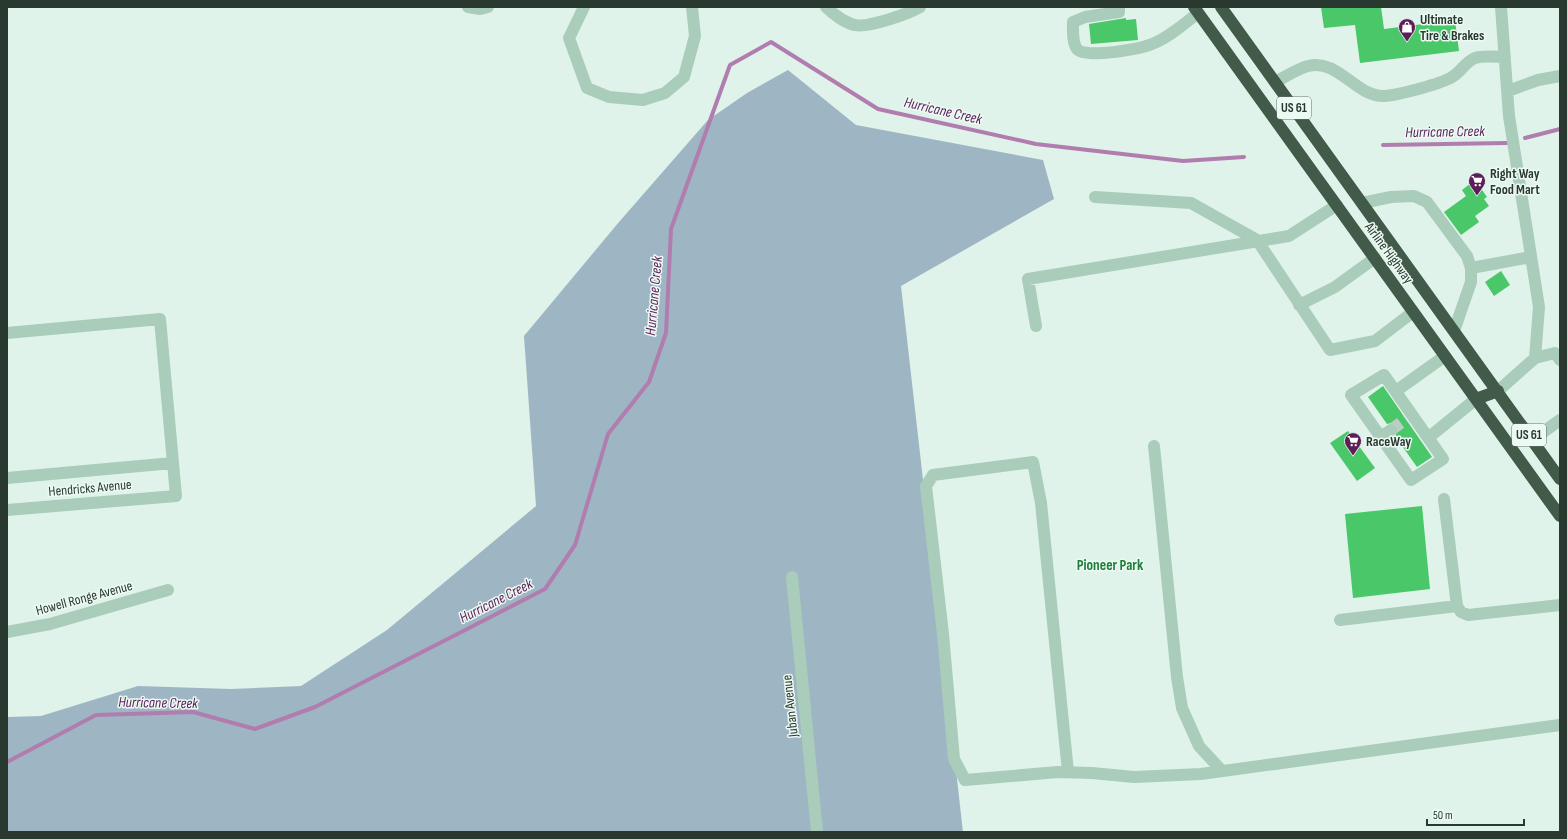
<svg xmlns="http://www.w3.org/2000/svg" width="1567" height="839" viewBox="0 0 1567 839" font-family="'Sofia Sans Condensed',sans-serif">
  <style>
    .green { fill: #9eb6c3 }
    .lines { fill: none; stroke-linecap: round; stroke-linejoin: round }
    .stream { stroke: #b17dae; stroke-width: 4 }
    .building { fill: #49c769 }
    .minor-tunnel { stroke: #bbcec5; stroke-width: 12; stroke-dasharray: 12 6; stroke-linecap: butt }
    .minor { stroke: #aaccba; stroke-width: 12 }
    .highway { stroke: #415a49; stroke-width: 12 }
    .labels { text-anchor: middle; dominant-baseline: central; stroke-width: 3; stroke-linejoin: round; paint-order: stroke }
    .shield { fill: #ecfaf4; stroke: #64736a; stroke-width: 1 }
    .shield-label { font-size: 13px; font-weight: bold; fill: #2a392f }
    .poi-label { font-size: 14px; font-weight: bold; fill: #2a392f; stroke: #ecfaf4; text-anchor: start }
    .street-label { font-size: 14px; fill: #2a392f; stroke: #ecfaf4 }
    .water-label { font-size: 15px; font-style: italic; fill: #5c1e57; stroke: #ecfaf4 }
    .neighbourhood-label { font-size: 15px; font-weight: bold; fill: #1f7d38; stroke: #ecfaf4 }
  </style>
  <rect width="100%" height="100%" fill="#dff3ea"/>
  <!-- green -->
  <path class="green" d="M788,70L856,125L1043,160L1054,199L901,286L963,832H7V717L41,716L138,686L231,689L301,686L387,630L536,506L524,336L619,222L708,120L747,93Z"/>
  <g class="lines">
    <!-- stream -->
    <path class="stream" d="M1525,138L1560,129
      M1383,145L1507,143
      M7,762L96,715L193,712L255,729L315,707L545,589L575,545L608,434L649,382L666,333L671,229L730,65L771,42L878,109L1036,144L1183,161L1244,157"/>
  </g>
  <!-- building -->
  <path class="building" d="M1321,7H1381L1384,29L1455,20L1459,51L1360,63L1355,25L1324,28Z
    M1126,18V20L1136,19L1138,40L1091,44L1089,24Z
    M1475,180L1487,197L1484,199L1489,206L1475,216L1479,222L1461,235L1444,212L1466,196L1462,190Z
    M1501,271L1510,285L1494,296L1485,282Z
    M1383,386L1432,457L1417,467L1395,436L1398,430L1397,426L1391,423L1387,424L1368,397Z
    M1348,431L1375,468L1357,481L1330,443Z
    M1422,506L1430,589L1353,598L1345,514Z"/>
  <g class="lines">
    <!-- minor-tunnel -->
    <path class="minor-tunnel" d="M1391,430L1406,419"/>
    <!-- minor -->
    <path class="minor" d="M468,7L480,9L488,7
      M584,7L569,38L587,88L609,97L643,100L665,93L684,77L695,36L692,7
      M826,7C833,14 845,23 855,25C868,28 908,14 920,7
      M1119,7V12L1085,17L1073,22C1073,30 1072,42 1077,49C1085,59 1140,49 1152,44C1168,38 1184,24 1198,13
      M1275,82C1285,77 1297,69 1308,66C1339,58 1356,98 1385,96C1398,95 1441,84 1452,77C1461,72 1465,62 1475,58C1483,55 1497,57 1505,57
      M1508,91L1538,80L1560,76
      M1095,197L1191,203L1257,240L1330,350L1375,341L1413,312
      M1362,203L1391,197L1414,196L1427,202L1467,256L1471,268V282L1454,331
      M1471,268L1531,257
      M1299,305L1335,287L1375,258
      M1036,326L1028,279L1289,236L1337,205
      M7,333L160,319L173,463L7,478
      M1535,358L1555,353L1560,360
      M1384,375L1443,459L1411,480L1351,395Z
      M1396,391L1445,356
      M1498,391L1535,358L1539,307L1509,116L1501,7
      M1380,437L1391,430
      M1428,438L1476,399
      M1532,440L1560,420
      M1154,446L1177,677L1182,708L1199,746L1222,771
      M1444,499L1457,606L1461,612L1468,615L1560,605
      M7,510L176,496L173,463
      M792,577L817,832
      M1340,620L1457,606
      M7,632L50,624L168,590
      M1068,772L1041,503L1033,462L933,475L926,486L943,634L954,759L965,780L1058,772L1092,773L1134,777L1201,774L1560,725"/>
    <!-- highway -->
    <path class="highway" d="M1194,7L1560,516
      M1221,7L1560,479
      M1476,399L1498,391"/>
  </g>
  <!-- icons -->
  <defs>
    <g id="shop-pin" transform="scale(0.9)"><path d="M0 17L-7.5 6A9.5 9.5 0 1 1 7.5 6Z" fill="#5c1e57" stroke="#ecfaf4"/><path d="M-5-2.5h2.3a2.7 3.5 0 0 1 5.4 0H5L5.5 6h-11ZM-1.5-2.5h3a1.5 2.3 0 0 0-3 0Z" fill="#fff"/></g>
    <g id="supermarket-pin" transform="scale(0.9)"><path d="M0 17L-7.5 6A9.5 9.5 0 1 1 7.5 6Z" fill="#5c1e57" stroke="#ecfaf4"/><path d="M-6-5.5h2.5l.6 2H6L4.5 2H-2.5L-4.4-4H-6ZM-1.5 3.2a1.3 1.3 0 1 0 .1 0ZM3 3.2a1.3 1.3 0 1 0 .1 0Z" fill="#fff"/></g>
  </defs>
  <g fill-rule="evenodd">
    <use href="#shop-pin" x="1407" y="27"/>
    <use href="#supermarket-pin" x="1477" y="181"/>
    <use href="#supermarket-pin" x="1353" y="441"/>
  </g>
  <g class="labels">
    <!-- shield labels -->
    <g class="shield">
      <rect x="1277" y="97" width="34" height="22" rx="3"/>
      <rect x="1512" y="424" width="34" height="22" rx="3"/>
    </g>
    <g class="shield-label">
      <text x="1294" y="108">US 61</text>
      <text x="1529" y="435">US 61</text>
    </g>
    <!-- poi labels -->
    <g class="poi-label">
      <text x="1420" y="19">Ultimate<tspan x="1420" dy="16">Tire &amp; Brakes</tspan></text>
      <text x="1490" y="173">Right Way<tspan x="1490" dy="16">Food Mart</tspan></text>
      <text x="1366" y="441">RaceWay</text>
    </g>
    <!-- street labels -->
    <g class="street-label">
      <text transform="translate(1389 253) rotate(54)">Airline Highway</text>
      <text transform="translate(90 488) rotate(-5)">Hendricks Avenue</text>
      <text transform="translate(84 598) rotate(-15)">Howell Ronge Avenue</text>
      <text transform="translate(790 706) rotate(-96)">Juban Avenue</text>
    </g>
    <!-- water labels -->
    <g class="water-label">
      <text transform="translate(943 111) rotate(13)">Hurricane Creek</text>
      <text transform="translate(1445 132) rotate(-1)">Hurricane Creek</text>
      <text transform="translate(654 296) rotate(-85)">Hurricane Creek</text>
      <text transform="translate(496 601) rotate(-27)">Hurricane Creek</text>
      <text transform="translate(158 703) rotate(1)">Hurricane Creek</text>
    </g>
    <!-- neighbourhood labels -->
    <g class="neighbourhood-label">
      <text x="1110" y="565">Pioneer Park</text>
    </g>
  </g>
  <!-- border -->
  <rect width="1567" height="839" fill="none" stroke="#2a392f" stroke-width="16"/>
  <!-- scale -->
  <path d="M1427 819v6h97v-6" fill="none" stroke="#2a392f" stroke-width="2"/>
  <text x="1433" y="819" font-size="12" fill="#2a392f" stroke="#ecfaf4" stroke-width="3" paint-order="stroke">50 m</text>
</svg>
